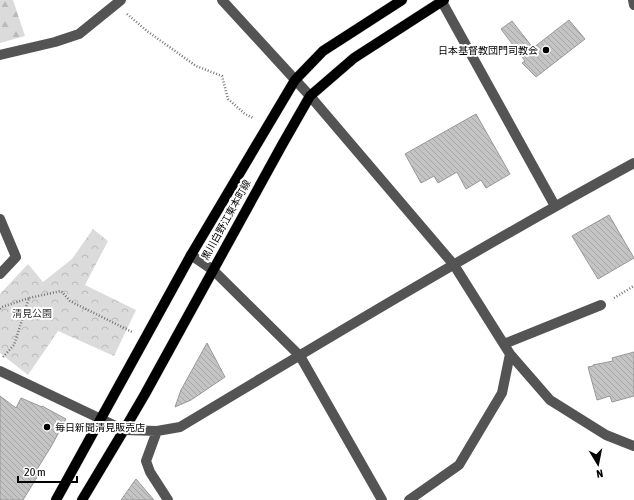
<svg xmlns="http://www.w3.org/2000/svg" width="634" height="500" viewBox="0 0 634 500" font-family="'Asap Condensed','Noto Sans JP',sans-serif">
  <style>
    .forest { fill: url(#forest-firs) }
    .park { fill: url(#park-crowns) }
    .building { fill: url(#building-back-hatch); stroke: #989898 }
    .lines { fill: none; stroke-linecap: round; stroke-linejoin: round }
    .major-casing { stroke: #dbdbdb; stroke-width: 11 }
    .path { stroke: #767676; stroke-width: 2.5; stroke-dasharray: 1 2; stroke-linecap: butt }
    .minor { stroke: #545454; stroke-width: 10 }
    .major { stroke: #000; stroke-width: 10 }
    .poi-dot { fill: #000; stroke: #fff; stroke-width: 1.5 }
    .labels { text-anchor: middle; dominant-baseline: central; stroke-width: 4; stroke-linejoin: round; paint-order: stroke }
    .poi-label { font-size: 10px; fill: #000; stroke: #fff; text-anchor: end }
    .street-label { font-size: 10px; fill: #000; stroke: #fff }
    .park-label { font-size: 10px; fill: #323232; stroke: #fff }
  </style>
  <defs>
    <pattern id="forest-firs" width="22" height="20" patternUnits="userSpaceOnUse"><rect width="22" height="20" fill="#dbdbdb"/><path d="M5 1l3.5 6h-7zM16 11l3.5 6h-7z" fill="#bababa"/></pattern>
    <pattern id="park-crowns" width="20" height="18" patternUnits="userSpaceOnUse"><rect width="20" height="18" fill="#dbdbdb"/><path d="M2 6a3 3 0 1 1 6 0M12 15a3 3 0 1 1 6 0" fill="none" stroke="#bababa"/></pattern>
    <pattern id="building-back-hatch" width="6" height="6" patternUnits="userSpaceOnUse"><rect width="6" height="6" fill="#c4c4c4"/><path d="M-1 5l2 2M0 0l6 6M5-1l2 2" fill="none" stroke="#a7a7a7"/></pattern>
  </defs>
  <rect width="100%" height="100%" fill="#fff"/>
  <!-- forest -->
  <path class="forest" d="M0,0H13L25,36L0,43Z"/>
  <!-- park -->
  <path class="park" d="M93,229L108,241L85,285L136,310L114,356L58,331L28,375L0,353V294L28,264L43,282L72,259Z"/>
  <!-- building -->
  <path class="building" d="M569,20L585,39L536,77L522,63L525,61L501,29L512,21L533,48Z
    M476,114L510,174L486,188L481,180L466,189L457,172L438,183L434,176L421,183L405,154Z
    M609,215L634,258L598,279L572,236Z
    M207,343L225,377L191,400L175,407L181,390Z
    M634,352V396L612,402L610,396L597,400L588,367L593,366V365L613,361L612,358Z
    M0,396L16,408L21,398L42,407V406L66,419L52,445L36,471L39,474L23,500H0Z
    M136,479L154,500H121Z"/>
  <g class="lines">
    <!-- major casing -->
    <g class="major-casing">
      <path id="major" d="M56,500L191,255L295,80L323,51L402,0
        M82,500L124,430L145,394L282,145L310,96L354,58L444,0"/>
    </g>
    <!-- path -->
    <path class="path" d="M127,14L147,31L196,66L222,76L228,99L245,114L253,118
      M614,298L634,286
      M0,309L2,307L29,298
      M3,357L14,345L29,298L61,291L70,301L132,332"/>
    <!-- minor -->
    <path class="minor" d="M222,0L310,96L454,265L510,354L550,400L606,435L634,446
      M441,0L555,206
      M633,0L634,5
      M0,55L55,42L79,34L121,0
      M0,219L16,257L0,274
      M191,255L213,270L300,356L382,500
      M504,344L601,305
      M0,371L124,430L157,431L180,427C330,337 480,247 634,163
      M157,431L146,461L150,472L168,500
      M409,500L459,465L502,393L510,354"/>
    <!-- major -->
    <use href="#major" class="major"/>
  </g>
  <!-- markers -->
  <g class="poi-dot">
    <circle cx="546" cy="50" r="4"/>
    <circle cx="47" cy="427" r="4"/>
  </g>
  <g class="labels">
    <!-- poi labels -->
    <g class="poi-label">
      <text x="538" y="50">日本基督教団門司教会</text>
      <text x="55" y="427" text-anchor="start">毎日新聞清見販売店</text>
    </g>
    <!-- street labels -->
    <g class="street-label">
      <text transform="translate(226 220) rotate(-61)">黒川白野江東本町線</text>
    </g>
    <!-- park labels -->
    <g class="park-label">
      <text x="32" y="313">清見公園</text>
    </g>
  </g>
  <!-- north arrow -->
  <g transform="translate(598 464) rotate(170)" stroke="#ffffff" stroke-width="3" paint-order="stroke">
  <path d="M0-3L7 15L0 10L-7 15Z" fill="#000000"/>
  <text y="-6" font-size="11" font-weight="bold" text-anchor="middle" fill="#000000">N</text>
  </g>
  <!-- scale -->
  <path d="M18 476v6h59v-6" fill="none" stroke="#000000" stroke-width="2"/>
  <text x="24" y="476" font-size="12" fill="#000000" stroke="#ffffff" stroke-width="3" paint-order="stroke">20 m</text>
</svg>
